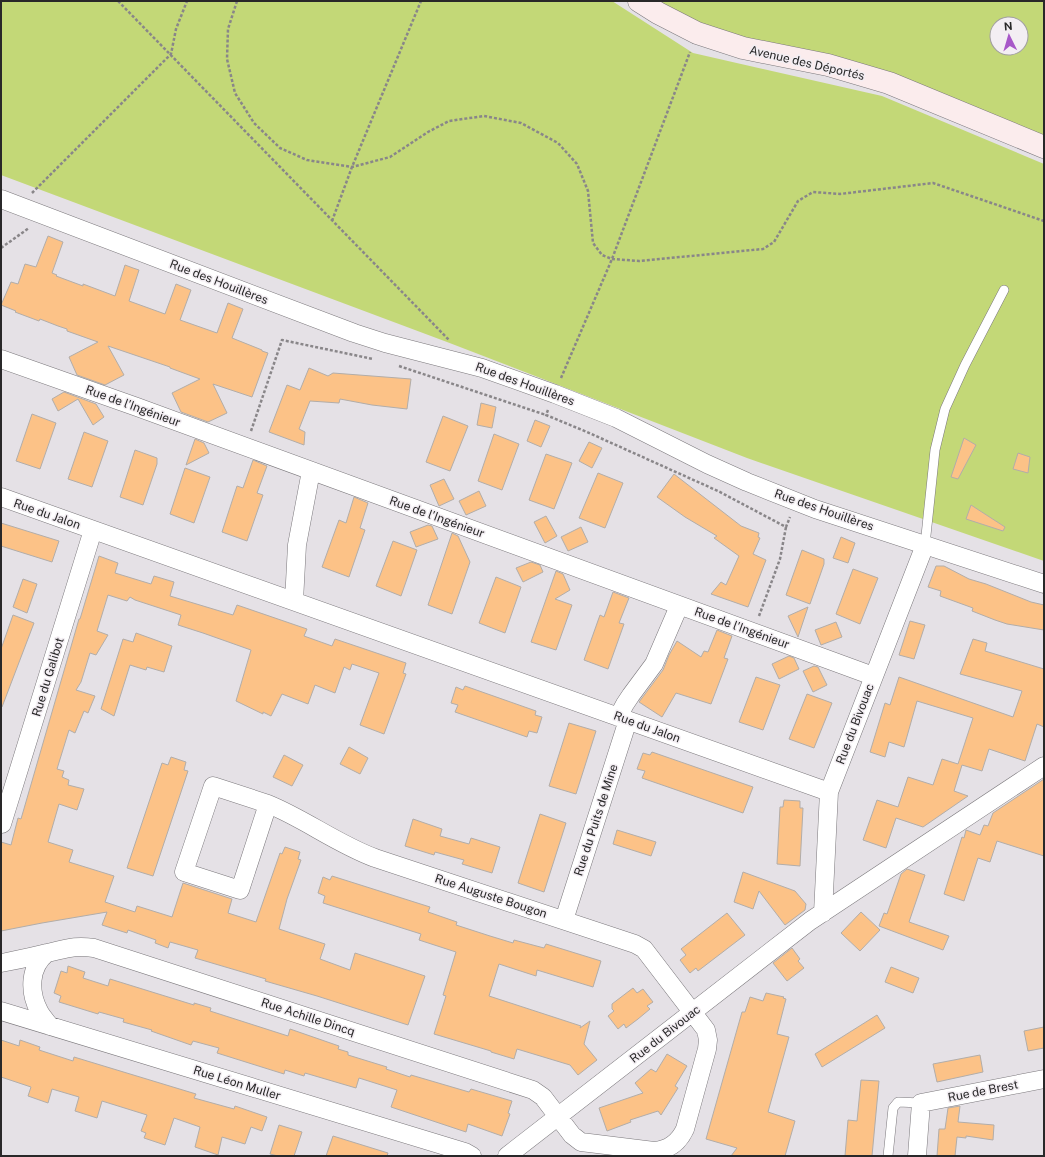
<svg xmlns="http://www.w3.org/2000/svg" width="1045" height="1157" viewBox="0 0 1045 1157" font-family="'Public Sans',sans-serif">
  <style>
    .green { fill: #c3d877; fill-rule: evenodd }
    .building { fill: #fcc287; stroke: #b2ada9 }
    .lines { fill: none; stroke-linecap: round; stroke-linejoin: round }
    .lane-casing { stroke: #7b787c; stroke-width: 10 }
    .street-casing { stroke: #7b787c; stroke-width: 19 }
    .secondary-casing { stroke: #7b787c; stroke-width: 23 }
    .path { stroke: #898689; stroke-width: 2.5; stroke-dasharray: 3 2; stroke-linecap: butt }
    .lane { stroke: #fff; stroke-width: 9 }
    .street { stroke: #fff; stroke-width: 18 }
    .secondary { stroke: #fbeced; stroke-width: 22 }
    .labels { text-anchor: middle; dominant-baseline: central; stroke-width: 3; stroke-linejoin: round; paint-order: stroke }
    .street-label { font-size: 12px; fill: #292829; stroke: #f3eef3 }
  </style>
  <rect width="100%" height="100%" fill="#e5e1e6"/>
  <!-- green -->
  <path class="green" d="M1,1H612L693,53L882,96L1044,164V561L747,458L447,342L1,175Z
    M655,1H1044V136L698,25ZM997,24H1021V48H997Z"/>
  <!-- building -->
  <path class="building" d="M48,236L63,242L52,273L57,275L56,276L83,286V284L115,296L125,265L133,268L139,270L129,301L165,314L176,284L191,290L180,320L217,333L228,303L243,309L232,338L262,350V351L268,353L252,397L213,384L227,413L208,422L181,412L172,393L200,379L170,368V367L108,346L124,375L105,385L77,375L69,357L98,342L67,331V329L58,326L40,319L39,321L15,312L16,311L1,305L11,282L18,284L25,264L36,267Z
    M309,368L328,376L333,373L411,379L407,409L372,405L340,399L339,403L310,401L299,429L305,432L304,445L269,432L287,385L300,390Z
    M64,392L96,404L104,417L93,425L78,399L58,411L52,399Z
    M481,403L496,407L492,428L477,425Z
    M32,414L56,423L40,469L16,461Z
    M443,416L468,426L450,471L426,462Z
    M535,420L550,426L541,447L527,441Z
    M84,432L108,441L92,487L68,479Z
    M494,434L519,444L502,490L478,481Z
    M964,438L976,445L958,479L951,477Z
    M195,439L204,443L209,453L186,465Z
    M589,442L602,448L592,468L579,461Z
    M135,450L157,458V464L143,505L120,497Z
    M1018,453L1030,457L1028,473L1013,469Z
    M546,454L572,463L554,509L529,500Z
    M253,460L267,466L257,493L263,495L247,541L222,532L237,486L243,488Z
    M185,468L210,477L194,523L170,514Z
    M598,473L623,483L605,528L579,518Z
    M674,474L741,526L759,533L758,537L760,538L753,554L766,560L748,607L711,594L721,582L726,585L739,556L714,538L717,536L685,517L657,497Z
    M444,479L454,499L439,506L430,485Z
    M479,491L486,506L466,515L459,501Z
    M354,497L368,503L360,528L365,530L349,577L322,567L339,520L346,523Z
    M971,505L1005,527L1003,531L966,519Z
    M546,516L557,536L545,543L534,522Z
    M1,523L59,541L52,562L1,546Z
    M428,525L432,526L438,539L416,547L410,532Z
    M581,527L588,542L568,551L561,537Z
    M452,533L458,536L470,562L452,614L428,605Z
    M841,537L855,543L848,563L833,558Z
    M393,541L417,550L401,596L376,586Z
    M802,550L824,559V564L810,604L786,595Z
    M99,556L118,563L115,573L151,584L154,576L174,582L170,596L233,615L237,605L307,629L304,636L332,646L335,639L406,663L403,673L406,674L384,734L360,725L379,673L352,664L350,670L344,667L335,693L315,685L308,704L282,694L271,716L263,712V714L236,701L251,650L203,633L178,625L181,615L135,600L130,597L127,601L108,595L97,631L108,635L96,655L90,653L81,682L76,690L95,696L88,713L84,711L75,733L69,730L57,769L64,771L62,777L69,780L68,785L84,789L77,810L59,804L48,842L73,850L69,862L114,876L105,902L135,912L137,906L172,917L183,883L232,899L228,913L256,922L280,853L282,854L285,847L300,852L298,859L301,860L287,899L279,929L325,944L320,959L350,970L355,953L425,976L408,1025L317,996L265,981L266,979L195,958L198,950L170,942L168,948L155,943L156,940L128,930L127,933L102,925L107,912L42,923L1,931V842L11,845L18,818L21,819L79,619H80Z
    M531,562L540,565L543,572L523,582L516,568Z
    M936,566H944L969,579L986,584L1031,602L1044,605V630L1007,624L995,620L972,611L973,608L940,596L941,591L928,587Z
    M853,569L878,578L860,624L836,614Z
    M556,571L563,574L570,590L555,599L572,605L556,650L531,642Z
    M496,577L521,587L505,633L479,623Z
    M23,579L37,584L27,613L13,607Z
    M613,592L629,598L619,623L624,624L608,669L584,660L600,615L604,617Z
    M808,607L798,637L788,616Z
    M13,615L34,623L2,707H1V649Z
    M910,621L925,625L914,659L899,655Z
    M836,622L842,637L821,645L815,630Z
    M717,630L732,636L724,658L728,659L711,704L676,693L662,717L639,702L663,670L669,655L677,641L701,657L704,651L708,652Z
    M136,633L172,646L164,672L147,667L146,670L130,665L114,716L101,709L123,639L133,642Z
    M973,639L987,643L985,651L1044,669V727L1037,724L1025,761L989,749L982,771L962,765L954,791L968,796L923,827L896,818L886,848L863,840L877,800L898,807L908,777L933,785L942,759L958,764L973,718L917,701L904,747L889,742L885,757L870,752L885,703L890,705L899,677L1013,717L1022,691L960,674Z
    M789,656L794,658L799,669L779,679L772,664Z
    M814,666L818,667L827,685L813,692L803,671Z
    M756,677L780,685L763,730L739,722Z
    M465,686L536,711L535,715L542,717L537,733L529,731L527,737L455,712L458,705L451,703L456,687L463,690Z
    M807,694L832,703L814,748L789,739Z
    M569,723L596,731L576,794L549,786Z
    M349,747L368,758L360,774L340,764Z
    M652,752L753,787L743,813L642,778L645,771L637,769L643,753L650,755Z
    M284,755L303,765L292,786L273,777Z
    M171,757L186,762L184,770L188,771L153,876L127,868L162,763L168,765Z
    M1044,779V856L997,841L990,862L978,858L964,901L944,894L962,837L964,838L966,830L980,835L984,825L988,826L993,813Z
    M784,800L800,801V808H803L800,866L777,864L780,807H783Z
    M540,814L566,823L544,892L518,883Z
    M413,819L442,829L440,836L469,844L471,838L500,847L492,873L462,864L464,860L435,852L434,855L405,846Z
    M617,830L656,842L651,856L613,844Z
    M907,869L925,875L909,922L949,936L943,950L879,926L884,913L887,914L901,874Z
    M743,872L795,891L806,904L805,910L785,925L759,891L753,909L734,902Z
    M332,876L430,907L428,912L457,922L456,925L490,936L513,943L514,940L544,948L546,944L601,961L593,987L537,970L536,976L499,964L489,996L581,1026L580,1028L590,1021L584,1044L597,1060L578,1075L570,1065L517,1049L514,1059L491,1052V1051L434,1034L446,996L443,995L456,952L419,940L421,934L323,903L325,896L318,893L323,877L330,880Z
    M861,912L880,930L860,951L841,933Z
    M727,913L745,935L698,971L696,968L690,973L680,960L686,955L681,949Z
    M792,948L800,959L798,961L804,968L787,981L773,963Z
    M68,966L85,972L83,978L108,986L110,979L194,1005V1003L211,1008L210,1011L288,1036L290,1029L339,1046L338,1049L348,1052V1055L387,1067L386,1069L410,1077L411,1075L469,1092L471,1089L512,1101L508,1113L510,1114L502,1136L468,1124L466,1132L391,1107L397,1090L359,1078L356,1088L305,1073L304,1076L285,1070L284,1074L217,1053L219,1048L193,1041L191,1045L151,1031L152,1030L123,1022L124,1019L99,1012L98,1014L59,1002L61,996L54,993L61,971L67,973Z
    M891,967L919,978L913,993L885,982Z
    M633,988L637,993L643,989L653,1002L647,1006L650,1009L638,1019L626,1028L624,1024L618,1029L608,1016L614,1011L612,1009V1004Z
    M766,993L784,997L783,998L786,999L777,1034L789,1037L768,1112L795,1121L785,1156H731L737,1148L706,1139L742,1012H745L750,997L763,1001Z
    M877,1015L885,1028L822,1067L815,1054Z
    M1044,1027V1048L1028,1051L1024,1031Z
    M1,1040L19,1046L20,1040L40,1047L39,1050L73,1061L74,1057L196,1094L194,1098L234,1109L235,1106L267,1117L262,1131L251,1127L245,1144L222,1137L218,1155L195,1147L200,1127L174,1118L165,1145L144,1138L146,1133L141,1131L147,1115L102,1101L97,1118L75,1111L79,1097L52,1089L48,1103L28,1096L31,1087L1,1077Z
    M667,1054L687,1066L675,1086L678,1088L661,1115L658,1111L630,1120L631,1122L607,1131L599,1108L643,1093L635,1083L651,1069L656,1072Z
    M980,1055L983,1072L937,1082L933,1064Z
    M861,1080L879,1081L872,1156H845L848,1120L857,1121Z
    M960,1106L958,1122L994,1125L993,1140L966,1136V1138L957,1137L955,1156H937L939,1129H945L948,1108Z
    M279,1125L302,1132L294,1156H278L270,1154Z
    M333,1136L388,1153L387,1156H326Z"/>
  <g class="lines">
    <!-- lane casing -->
    <g class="lane-casing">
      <path id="lane" d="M925,545L935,450L945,409L965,365L1004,290
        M888,1156L893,1108L898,1102L921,1103"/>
    </g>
    <!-- street casing -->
    <g class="street-casing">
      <path id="street" d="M1,199L354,333L385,343L482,368L555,394L616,418L707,464L747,482L815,509L1044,584
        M1,359L137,407L873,676
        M1,497L829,792
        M294,601L297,545L311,471
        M618,717L625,704L631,695L654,664L679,606
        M1,823L2,824L93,530
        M823,913L829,792L925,545
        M564,920L628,720
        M47,953C29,967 29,992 39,1011C42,1017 47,1022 50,1026
        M1,963C16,960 32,957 47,953C66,949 74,945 94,948L533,1090L543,1097L572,1135L581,1142L654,1151C669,1150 679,1142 685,1129L707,1049L708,1040L706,1030L644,949L635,944L375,858C337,844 305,819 268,804L213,786L184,872L240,890L268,804
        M1,1011L465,1152L472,1156
        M507,1156L810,921L1044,766
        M917,1156L921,1103L1044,1079"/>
    </g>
    <!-- secondary casing -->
    <g class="secondary-casing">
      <path id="secondary" d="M639,1L658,13L697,33L743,48L828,65L889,83L1044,147"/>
    </g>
    <!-- path -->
    <path class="path" d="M118,1L449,340
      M237,1L228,29L227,59L235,93L254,123L280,148L307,160L352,167L390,157L428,132L449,121L484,116L521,123L558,143L577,164L588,191L593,243L602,255L612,259L639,261L763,249L774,242L798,201L813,192L840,194L933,183L1044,221
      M32,193L171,54L176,29L187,1
      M332,221L352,167L421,1
      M1,248L29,228
      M399,366L546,415
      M561,378L612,259L690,52
      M548,410L546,415L587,432L718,491L786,527L790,517
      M251,431L282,340L373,359
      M759,616L780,559L786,527"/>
    <!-- lane -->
    <use href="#lane" class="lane"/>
    <!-- street -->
    <use href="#street" class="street"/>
    <!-- secondary -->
    <use href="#secondary" class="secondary"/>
  </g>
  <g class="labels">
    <!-- street labels -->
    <g class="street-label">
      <text transform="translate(807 63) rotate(13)">Avenue des Déportés</text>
      <text transform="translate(219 282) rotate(21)">Rue des Houillères</text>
      <text transform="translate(525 384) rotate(20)">Rue des Houillères</text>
      <text transform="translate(133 406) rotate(20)">Rue de l'Ingénieur</text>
      <text transform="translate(824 510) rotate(19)">Rue des Houillères</text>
      <text transform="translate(47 514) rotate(19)">Rue du Jalon</text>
      <text transform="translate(437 517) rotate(20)">Rue de l'Ingénieur</text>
      <text transform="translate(742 628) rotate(20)">Rue de l'Ingénieur</text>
      <text transform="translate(48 677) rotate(-73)">Rue du Galibot</text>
      <text transform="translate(855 724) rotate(-69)">Rue du Bivouac</text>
      <text transform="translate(647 727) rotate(20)">Rue du Jalon</text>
      <text transform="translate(596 820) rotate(-72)">Rue du Puits de Mine</text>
      <text transform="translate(491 896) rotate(18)">Rue Auguste Bougon</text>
      <text transform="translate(308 1017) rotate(18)">Rue Achille Dincq</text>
      <text transform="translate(665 1034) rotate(-38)">Rue du Bivouac</text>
      <text transform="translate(237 1083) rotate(17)">Rue Léon Muller</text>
      <text transform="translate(983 1091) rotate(-11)">Rue de Brest</text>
    </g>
  </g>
  <!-- border -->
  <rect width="1045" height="1157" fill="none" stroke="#292829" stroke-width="4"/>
  <!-- north arrow -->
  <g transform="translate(1009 36) rotate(355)"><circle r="19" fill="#f3eef3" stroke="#a29fa2"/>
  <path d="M0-3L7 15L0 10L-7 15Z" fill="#a757c8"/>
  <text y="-6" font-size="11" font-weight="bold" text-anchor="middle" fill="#292829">N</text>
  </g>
</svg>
